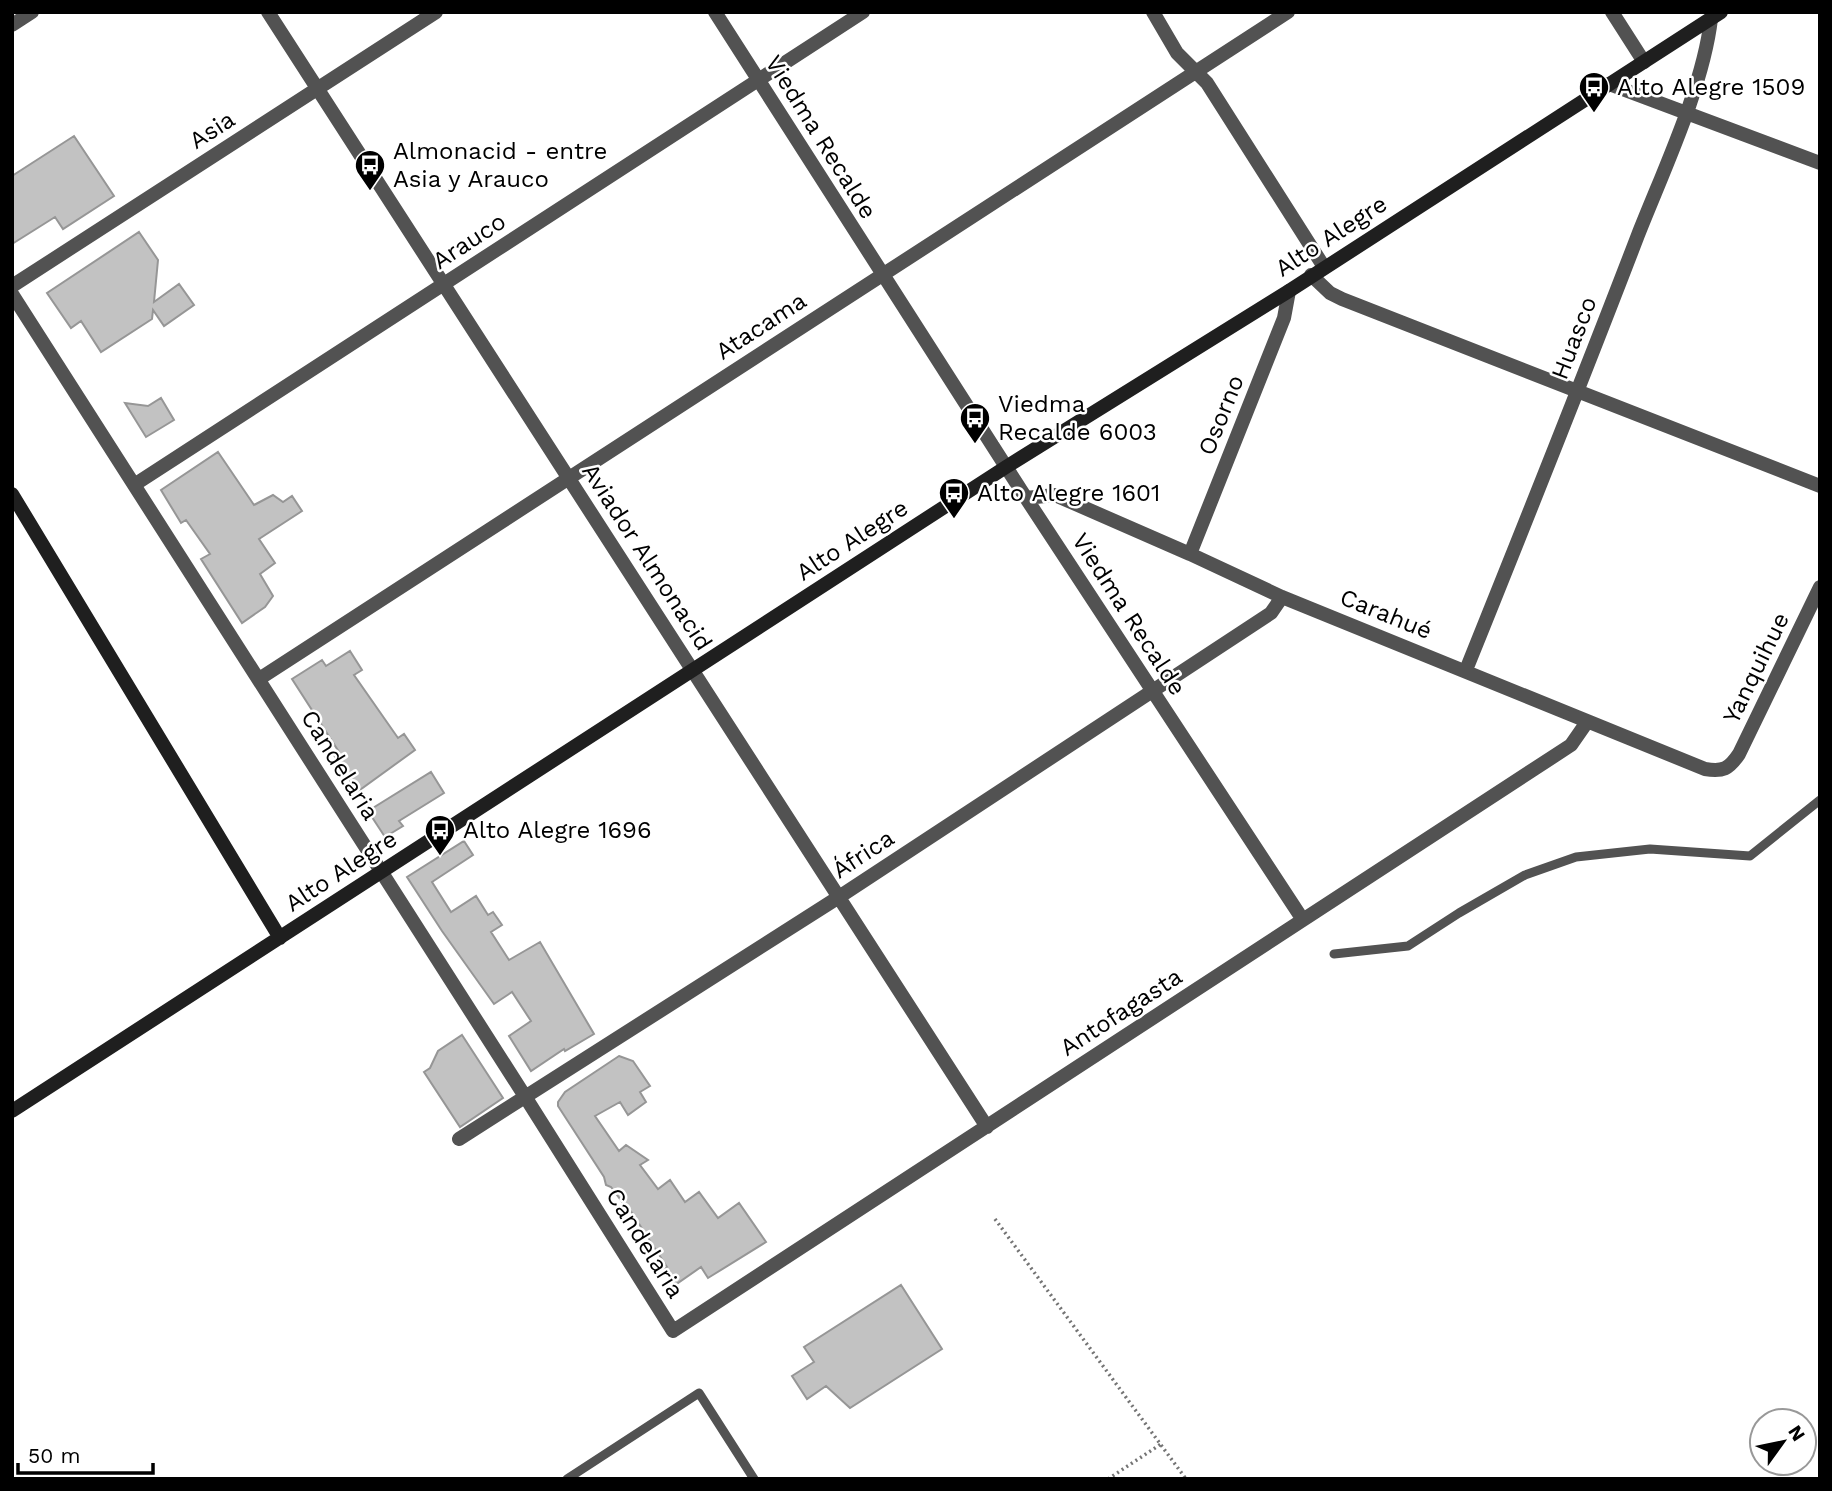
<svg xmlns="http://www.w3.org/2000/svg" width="1832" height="1491" viewBox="0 0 1832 1491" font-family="'Work Sans',sans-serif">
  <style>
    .building { fill: #c2c2c2; stroke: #969696; stroke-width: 2 }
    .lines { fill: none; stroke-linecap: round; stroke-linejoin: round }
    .path { stroke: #747474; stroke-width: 3.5; stroke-dasharray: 2 3.5; stroke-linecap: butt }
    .lane { stroke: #525252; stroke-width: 9 }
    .street { stroke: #525252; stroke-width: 14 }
    .secondary { stroke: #1f1f1f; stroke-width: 14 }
    .labels { text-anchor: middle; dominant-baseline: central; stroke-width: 5; stroke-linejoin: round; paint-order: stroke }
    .poi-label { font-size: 24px; fill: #000; stroke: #fff; text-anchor: start }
    .street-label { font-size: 24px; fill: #000; stroke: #fff }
  </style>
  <rect width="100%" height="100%" fill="#fff"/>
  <!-- building -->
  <path class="building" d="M74,136L114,196L63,229L55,217L12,244V176Z
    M139,232L158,260L154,302L179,284L194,305L164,326L153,310L152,319L101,352L81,321L71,328L47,293Z
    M161,398L174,420L146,437L125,403L148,406Z
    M218,452L254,505L273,495L283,502L292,496L302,511L259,539L275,563L260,574L273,596L265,607L242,623L201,559L210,554L186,520L181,523L161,490Z
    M350,651L362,670L354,675L398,738L404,734L415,750L357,792L334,755L339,752L292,679L322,660L326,666Z
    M431,772L444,793L399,821L403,826L385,837L368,811Z
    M464,841L473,855L432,882L451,912L476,896L488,915L493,912L502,925L491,932L509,960L540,942L594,1034L565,1051L564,1049L531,1071L509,1036L531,1021L512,992L494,1004L442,931L407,877Z
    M462,1035L503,1098L460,1127L424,1072L430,1068L438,1051Z
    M619,1056L633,1061L650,1086L640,1092L646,1102L628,1115L620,1102L595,1116L619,1151L626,1145L648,1160L640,1165L658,1189L670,1180L685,1202L699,1192L718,1218L739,1203L766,1242L708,1278L701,1267L675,1285L664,1270L667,1267L630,1210L626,1207L611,1187L606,1185L604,1177L558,1106V1102L565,1092Z
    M901,1285L942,1349L850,1408L826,1386L807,1399L792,1376L814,1362L804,1347Z"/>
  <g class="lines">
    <!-- path -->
    <path class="path" d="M995,1219L1186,1479
      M1108,1479L1161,1444"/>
    <!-- lane -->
    <path class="lane" d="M1334,954L1408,946L1459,913L1525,875L1576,857L1650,849L1750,856L1820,800
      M567,1479L699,1393L754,1479"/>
    <!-- street -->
    <path class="street" d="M268,12L987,1127
      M715,12L1026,498L1303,920
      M1153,12L1177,53L1207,83L1324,267
      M1612,12L1644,62
      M12,25L32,12
      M1609,84L1820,163
      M1311,275L1330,293L1342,299L1820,486
      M12,286L436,12
      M12,294L526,1098L673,1331L1571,745L1587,722
      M134,485L863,12
      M1026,498L1055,495L1190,554L1282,597L1705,769C1723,772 1729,769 1739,754L1820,587
      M1190,554L1284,318L1289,291
      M1466,670C1524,526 1582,381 1638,235C1664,169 1703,87 1711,19
      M259,679L1288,12
      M459,1139L839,897L1271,613L1282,597"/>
    <!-- secondary -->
    <path class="secondary" d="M12,494L280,938
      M12,1111L1006,467L1289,291L1721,12"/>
  </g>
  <!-- icons -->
  <defs>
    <g id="bus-pin" transform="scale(1.575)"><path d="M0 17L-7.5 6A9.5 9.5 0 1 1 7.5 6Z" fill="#000" stroke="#fff"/><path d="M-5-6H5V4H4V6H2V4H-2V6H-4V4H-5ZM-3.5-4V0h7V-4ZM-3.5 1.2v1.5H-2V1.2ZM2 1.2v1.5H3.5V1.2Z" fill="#fff"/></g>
  </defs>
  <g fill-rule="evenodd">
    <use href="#bus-pin" x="1594" y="87"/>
    <use href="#bus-pin" x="370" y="165"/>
    <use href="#bus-pin" x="975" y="418"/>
    <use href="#bus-pin" x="954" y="493"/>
    <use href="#bus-pin" x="440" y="830"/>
  </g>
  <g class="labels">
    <!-- poi labels -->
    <g class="poi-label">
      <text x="1617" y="87">Alto Alegre 1509</text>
      <text x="393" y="151">Almonacid - entre<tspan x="393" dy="28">Asia y Arauco</tspan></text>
      <text x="998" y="404">Viedma<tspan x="998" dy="28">Recalde 6003</tspan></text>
      <text x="977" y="493">Alto Alegre 1601</text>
      <text x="463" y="830">Alto Alegre 1696</text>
    </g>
    <!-- street labels -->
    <g class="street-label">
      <text transform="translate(212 130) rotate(-33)">Asia</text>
      <text transform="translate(821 137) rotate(58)">Viedma Recalde</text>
      <text transform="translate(1331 236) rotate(-33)">Alto Alegre</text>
      <text transform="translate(469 241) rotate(-33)">Arauco</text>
      <text transform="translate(761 326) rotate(-33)">Atacama</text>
      <text transform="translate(1574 338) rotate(-69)">Huasco</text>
      <text transform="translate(1221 415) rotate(-68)">Osorno</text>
      <text transform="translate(852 540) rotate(-33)">Alto Alegre</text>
      <text transform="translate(647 557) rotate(57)">Aviador Almonacid</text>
      <text transform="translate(1129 614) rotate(57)">Viedma Recalde</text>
      <text transform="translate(1386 614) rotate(22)">Carahué</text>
      <text transform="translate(1756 668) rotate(-64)">Yanquihue</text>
      <text transform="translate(340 765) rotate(58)">Candelaria</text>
      <text transform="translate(863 854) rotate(-33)">África</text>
      <text transform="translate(341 871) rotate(-33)">Alto Alegre</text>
      <text transform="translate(1121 1012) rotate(-33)">Antofagasta</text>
      <text transform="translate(645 1243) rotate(58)">Candelaria</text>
    </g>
  </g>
  <!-- border -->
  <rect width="1832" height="1491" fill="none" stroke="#000000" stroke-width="28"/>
  <!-- north arrow -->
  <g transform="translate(1783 1442) rotate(57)"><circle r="33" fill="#ffffff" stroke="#999999" stroke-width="2"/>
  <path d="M0-5L12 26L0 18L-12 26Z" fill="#000000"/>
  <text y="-10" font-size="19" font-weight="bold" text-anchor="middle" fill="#000000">N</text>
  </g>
  <!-- scale -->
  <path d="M18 1463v10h135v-10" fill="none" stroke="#000000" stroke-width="3.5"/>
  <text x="28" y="1463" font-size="21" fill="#000000" stroke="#ffffff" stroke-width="5" paint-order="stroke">50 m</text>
</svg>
